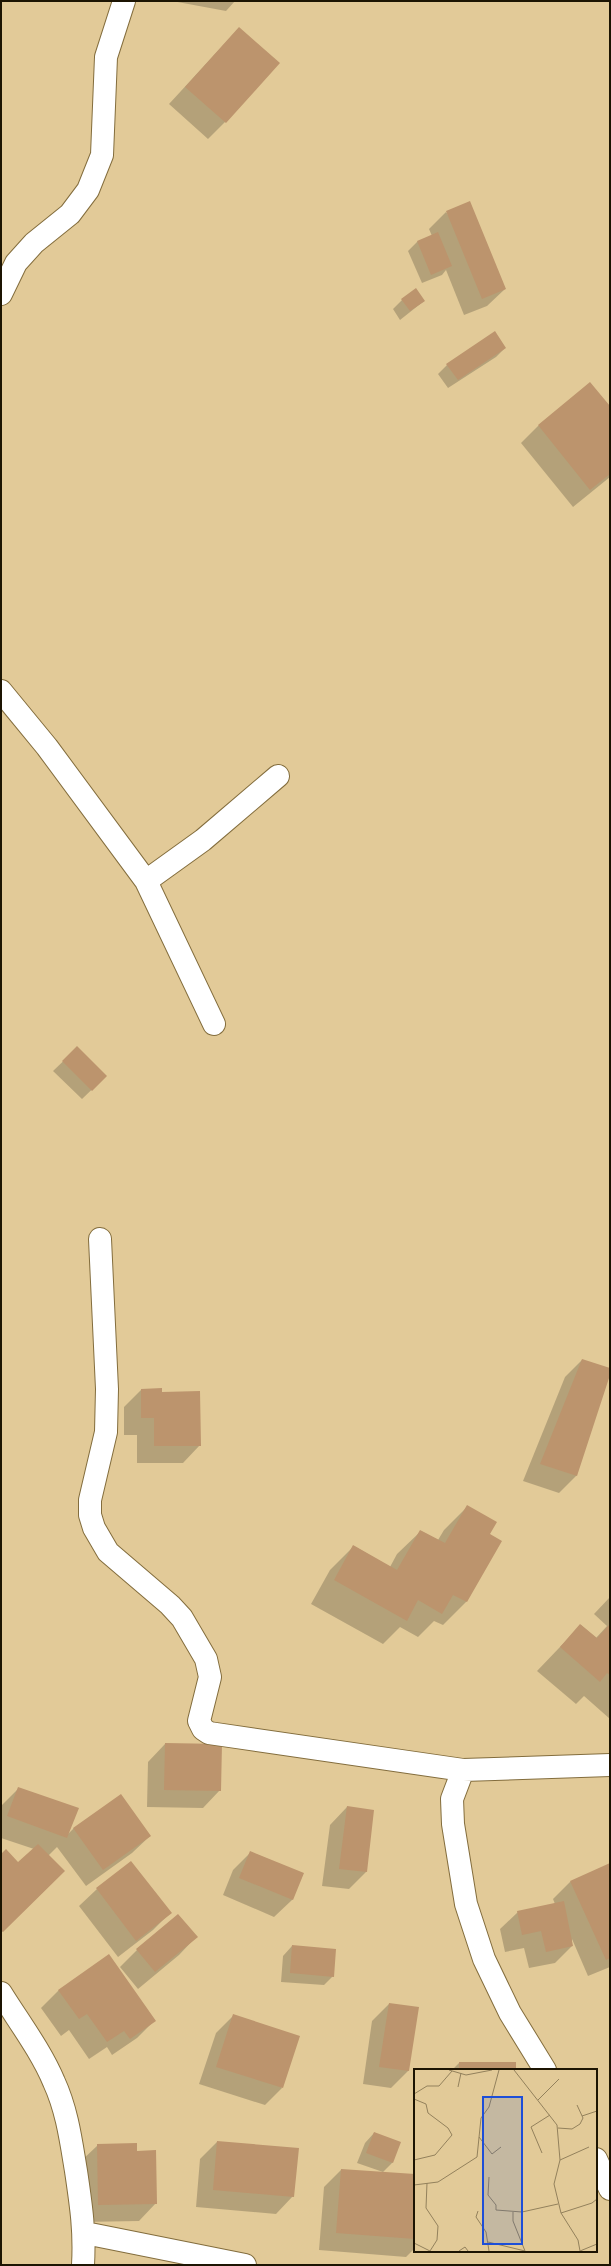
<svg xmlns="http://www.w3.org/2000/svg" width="611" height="2266" viewBox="0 0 611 2266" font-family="'PT Sans Narrow',sans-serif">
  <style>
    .shadow { fill: #0003 }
    .building { fill: #bc946d }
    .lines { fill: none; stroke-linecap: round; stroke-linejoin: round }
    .minor-casing { stroke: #836d3d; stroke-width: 24 }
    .minor { stroke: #fff; stroke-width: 22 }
    .inset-road { fill: none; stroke: #93815c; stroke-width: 1 }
    .view { fill: #1d4ed8; fill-opacity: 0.15; stroke: #1d4ed8; stroke-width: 2 }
    .inset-edge { fill: none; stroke: #1c1402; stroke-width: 2 }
  </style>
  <rect width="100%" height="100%" fill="#e2ca98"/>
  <!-- shadow -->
  <path class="shadow" d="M172,1H235L226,11Z
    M239,28L225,122L208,139L169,104Z
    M446,212L505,289L487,306L464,315L446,270L442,275L422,283L408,251L417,242L432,236L429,229Z
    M402,300L424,301L400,320L393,309Z
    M505,348L496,357L448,388L438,374L447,365Z
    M590,383L610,408V477L573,507L521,443L538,426Z
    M77,1048L106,1076L82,1099L53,1071Z
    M582,1360L610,1369V1372L576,1476L559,1493L523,1481L565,1377Z
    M161,1389V1393L200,1445L183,1463H137V1435H124V1407L141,1390Z
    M467,1507L489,1534L500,1541L466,1602L443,1625L434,1621L418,1637L400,1627L383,1644L311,1604L330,1570L354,1546L390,1567L397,1554L421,1531L438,1540L444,1530Z
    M610,1597V1719L584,1696L576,1704L537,1671L581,1625L596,1638L607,1626L594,1614Z
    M165,1744L220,1790L203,1808L147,1807L148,1762Z
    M19,1788L68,1834L74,1828L150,1836L132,1853L86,1886L57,1847L49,1855L47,1888L1,1933V1855L18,1864L34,1849L1,1838V1806Z
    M347,1807L366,1872L349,1889L322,1886L330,1825Z
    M251,1852L303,1874L292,1900L274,1917L223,1895L233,1870Z
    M610,1864V1967L588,1976L572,1939V1946L555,1963L529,1968L524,1948L505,1952L500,1929L518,1912L555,1904L553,1899L570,1882Z
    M97,1889L170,1913L153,1930L118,1957L79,1906Z
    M196,1937L179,1955L138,1989L120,1967L137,1950Z
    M292,1946L333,1976L324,1985L281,1982L283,1956Z
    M59,1990L155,2020L137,2038L112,2055L107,2047L89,2059L69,2030L61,2036L41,2008Z
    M389,2004L417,2008L408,2071L391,2088L363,2084L372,2021Z
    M233,2016L282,2088L265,2105L199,2084L216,2033Z
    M459,2063L515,2070H452Z
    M374,2133L399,2142L392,2163L383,2172L357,2163L365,2143Z
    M217,2142L293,2196L276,2214L196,2207L200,2159Z
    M98,2145L136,2152L156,2203L139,2221L81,2222L80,2162Z
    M341,2170L415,2175V2248L406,2257L319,2250L324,2187Z"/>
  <!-- building -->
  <path class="building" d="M239,27L280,63L226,123L185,87Z
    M470,201L506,289L482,299L446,211Z
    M438,232L452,266L431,275L417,241Z
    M416,288L425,301L410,311L401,299Z
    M495,331L506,348L458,380L446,364Z
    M590,382L610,406V474L590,490L538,425Z
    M77,1046L107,1076L92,1091L62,1061Z
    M582,1359L610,1368V1375L577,1476L540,1464Z
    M162,1388V1392L200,1391L201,1446H154V1418H141V1389Z
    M467,1505L497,1522L490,1534L502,1541L467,1602L453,1595L442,1614L418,1600L407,1621L334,1580L353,1545L397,1570L420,1530L445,1543Z
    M580,1624L597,1638L610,1624V1675L607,1673L600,1682L560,1647Z
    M165,1743L222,1744L221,1791L164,1790Z
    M18,1787L79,1808L67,1838L7,1816Z
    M121,1794L151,1836L103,1870L73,1828Z
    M347,1806L374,1810L367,1872L339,1869Z
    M38,1844L65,1871L3,1932L1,1930V1854L6,1849L18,1862Z
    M250,1851L304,1873L293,1900L239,1878Z
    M131,1861L172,1913L136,1941L96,1888Z
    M610,1863V1958L606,1960L570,1881Z
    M564,1901L573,1946L546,1952L541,1931L522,1935L517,1911Z
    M178,1914L198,1937L155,1972L136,1949Z
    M292,1945L336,1949L334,1977L290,1973Z
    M109,1954L156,2021L130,2039L124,2031L107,2042L87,2014L79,2019L58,1990Z
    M389,2003L419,2007L409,2071L379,2067Z
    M233,2014L300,2036L283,2088L216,2067Z
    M459,2062H516V2070H459Z
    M374,2132L401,2142L393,2163L366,2153Z
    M217,2141L299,2148L294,2197L213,2190Z
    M137,2143V2151L156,2150L157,2204L98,2205L97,2144Z
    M341,2169L415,2174V2239L336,2233Z"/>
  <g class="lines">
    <!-- minor casing -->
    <g class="minor-casing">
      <path id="minor" d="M1,294L16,263L34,243L70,214L88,190L102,155L106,57L124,1
        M1,691L47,747L146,881L203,840L278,776
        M146,881L214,1024
        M100,1239L107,1389L106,1432L90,1500V1515L94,1528L108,1552L170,1605L182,1618L206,1659L210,1677L199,1721L203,1729L209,1733L463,1770L610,1765
        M463,1770L452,1799L453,1824L466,1904L484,1959L510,2013L545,2070
        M1,1993C19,2022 41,2051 54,2082C67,2110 71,2141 76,2171C81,2205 85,2231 83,2265
        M596,2159L610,2189
        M85,2233L245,2265"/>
    </g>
    <!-- minor -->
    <use href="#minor" class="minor"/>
  </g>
  <!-- overview -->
  <g transform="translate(414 2069)">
    <rect width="183" height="183" fill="#e2ca98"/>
    <path class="inset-road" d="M35,1L52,6L78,1M100,1L143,56L146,91L140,115L147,144L164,171L166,182M44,18L47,4M0,25L13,17H25L38,2M0,30L12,35L14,44L34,59L38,66L21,86L0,91M124,31L145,10M168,47L183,42M144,59L158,60L166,55L169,49L163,36M65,68L78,85L87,78M128,84L117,58L136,46M146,91L175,78M75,108L74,126L82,136V141L108,143L144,135M13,114L12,139L24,157L23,171L16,182M0,116L24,113L63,88L67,49L75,38L85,1M64,142L62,148L72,163L75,182M99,143V152L111,182M147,144L178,134L183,130M74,173L111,182M0,174L16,182M45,182L51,178L54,182M166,182L183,175"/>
    <path class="view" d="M69,28H108V175H69Z"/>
    <rect width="183" height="183" class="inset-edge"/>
  </g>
  <!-- border -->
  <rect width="611" height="2266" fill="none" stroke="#1c1402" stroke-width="4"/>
</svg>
